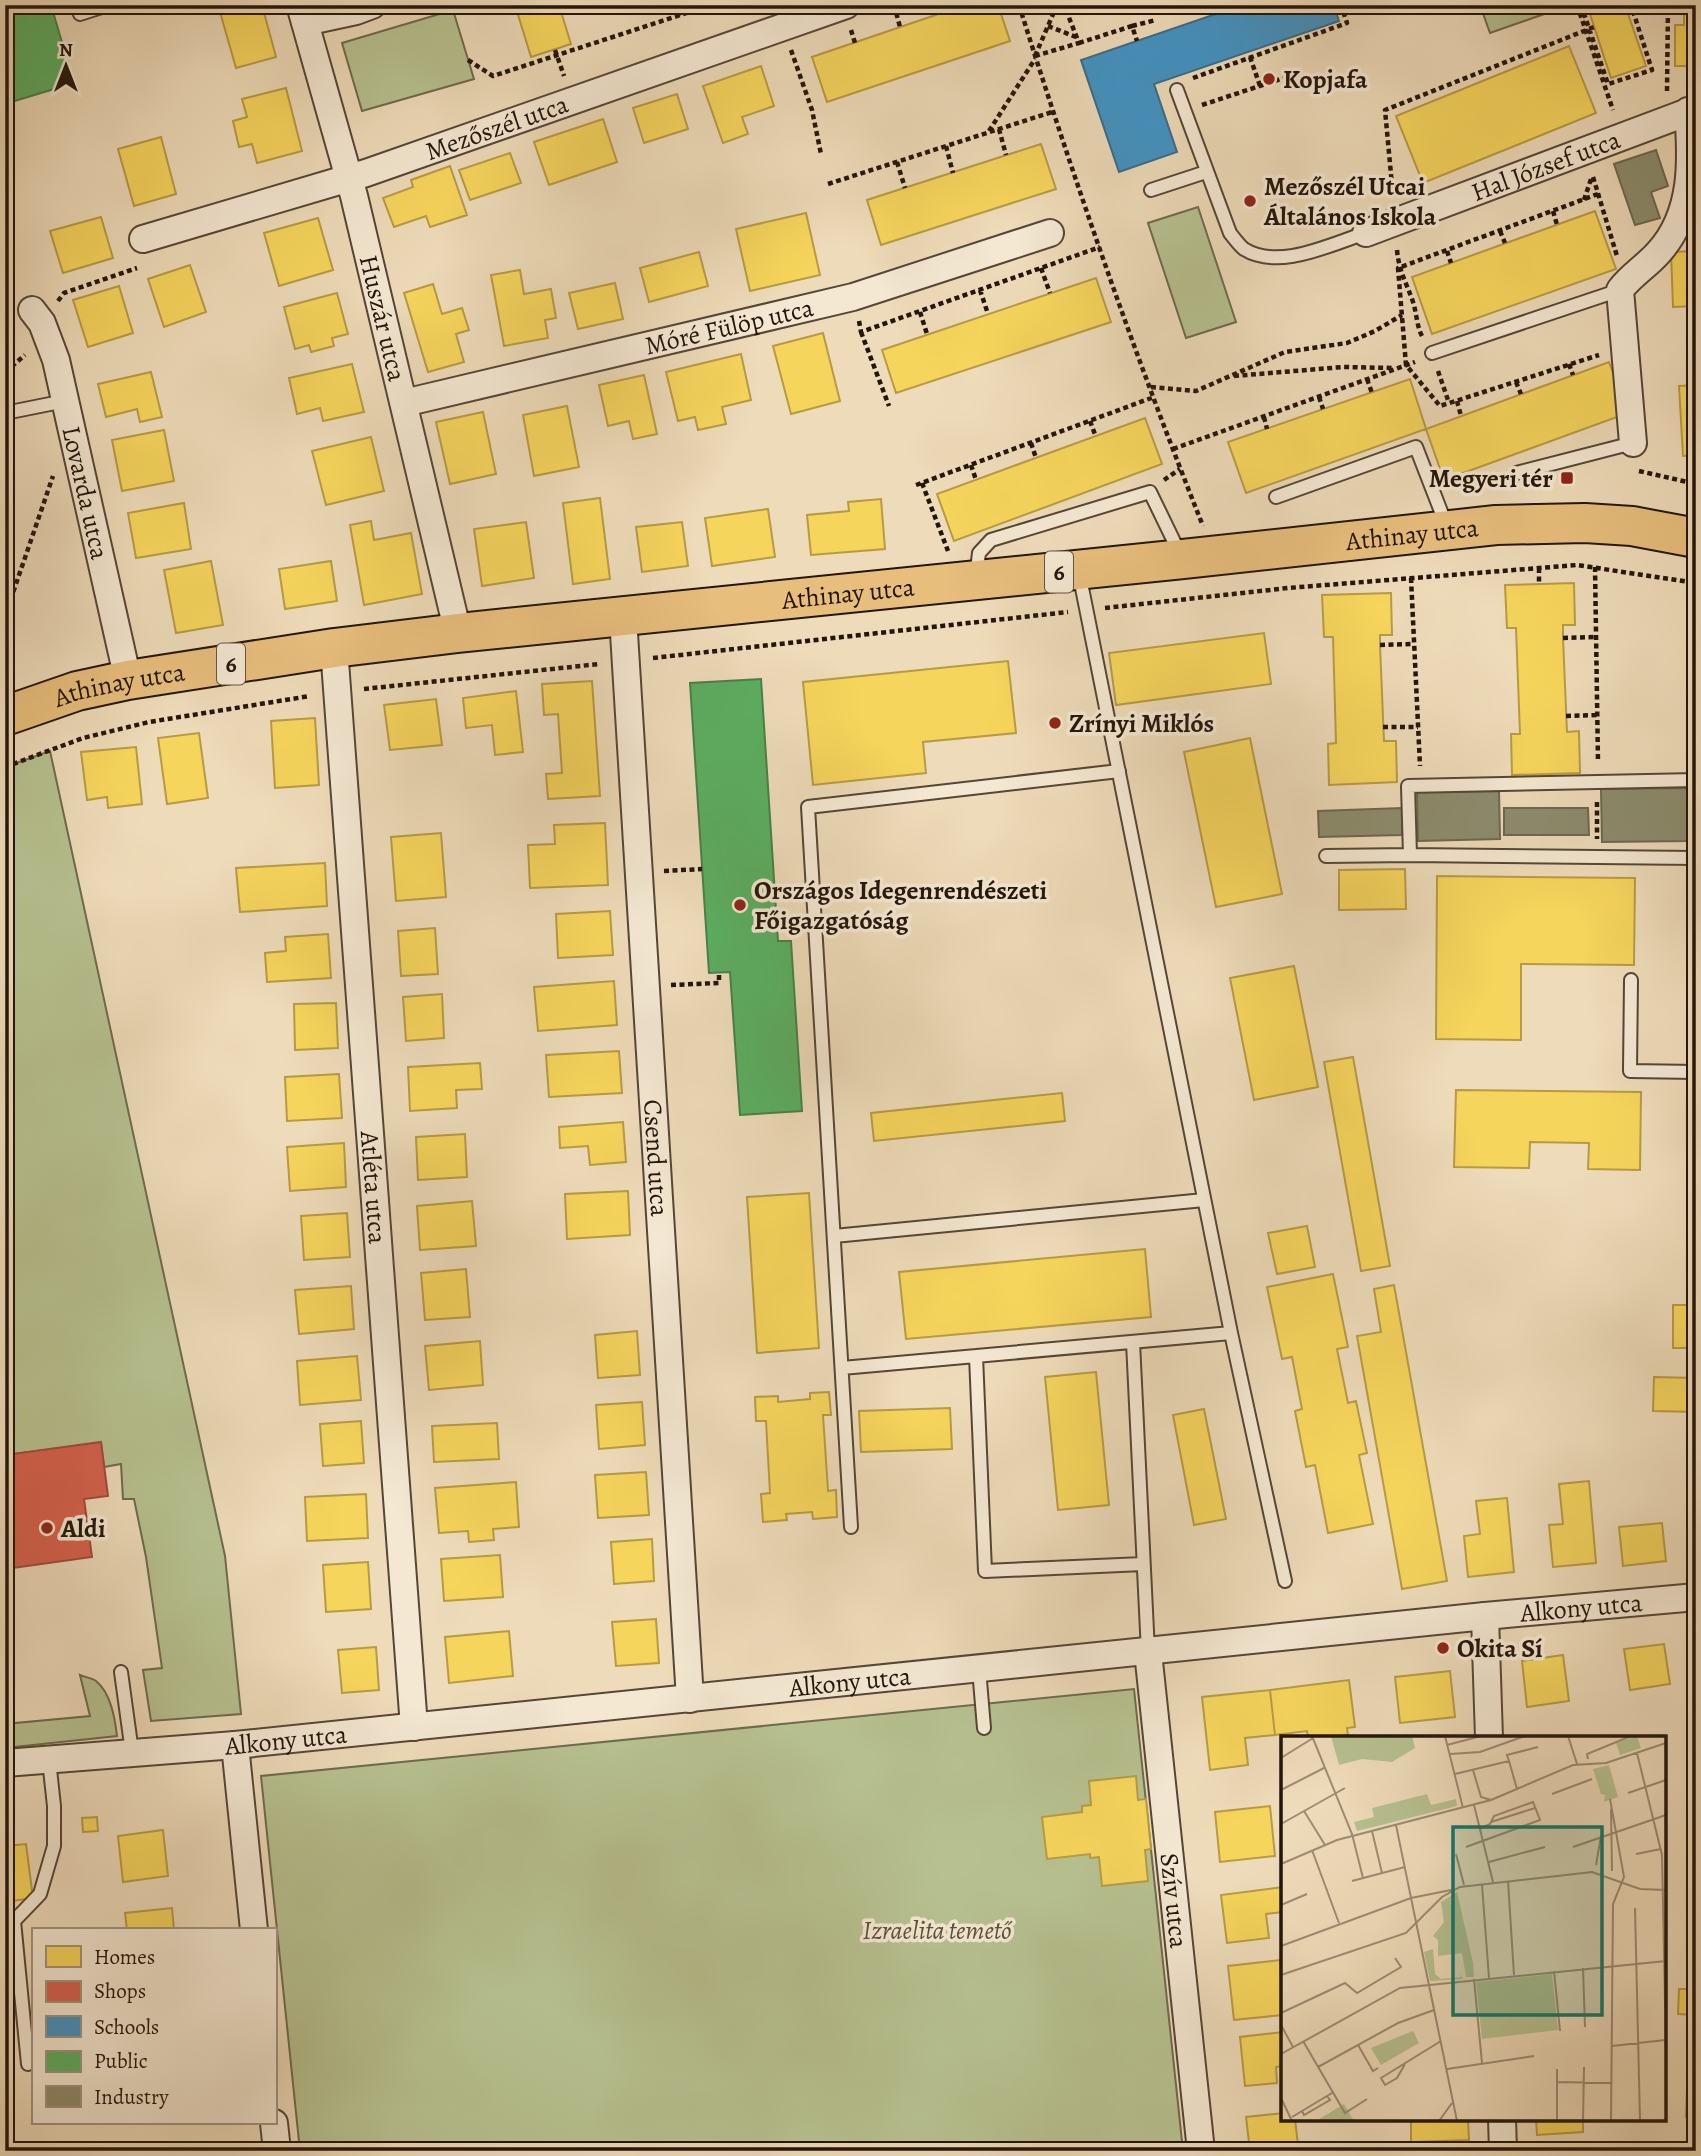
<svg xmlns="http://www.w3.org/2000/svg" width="1701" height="2156" viewBox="0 0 1701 2156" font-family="Alegreya,serif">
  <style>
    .green { fill: #b7c190; stroke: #6d6b4e; stroke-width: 2 }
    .homes { fill: #f6d55c; stroke: #b79b44; stroke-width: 2 }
    .shops { fill: #d6604d; stroke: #a04a3a; stroke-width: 2 }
    .schools { fill: #4393c3; stroke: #396d8c; stroke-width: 2 }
    .public { fill: #5aae61; stroke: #4a8048; stroke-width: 2 }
    .industry { fill: #8c8c6e; stroke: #6c6851; stroke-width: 2 }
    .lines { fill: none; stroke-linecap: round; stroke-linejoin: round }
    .service-casing { stroke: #564637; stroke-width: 16 }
    .minor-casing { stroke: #564637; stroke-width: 30 }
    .primary-casing { stroke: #23150c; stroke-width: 42 }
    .path { stroke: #23150c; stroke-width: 4.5; stroke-dasharray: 5 3.5; stroke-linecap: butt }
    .service { stroke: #f4e8d2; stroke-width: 12 }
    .minor { stroke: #f4e8d2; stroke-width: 26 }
    .primary { stroke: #e7be7c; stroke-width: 38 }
    .poi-dot { fill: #8f2418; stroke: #f4e8d2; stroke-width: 2.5 }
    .labels { text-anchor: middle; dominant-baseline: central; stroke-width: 7; stroke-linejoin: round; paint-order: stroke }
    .shield { fill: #f4e8d2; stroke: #625447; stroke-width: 2 }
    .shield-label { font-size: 24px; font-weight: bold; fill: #23150c }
    .poi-label { font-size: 26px; font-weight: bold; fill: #23150c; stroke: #f4e8d2; text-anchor: start }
    .street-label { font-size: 26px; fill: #23150c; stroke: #f4e8d2 }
    .park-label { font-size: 26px; font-style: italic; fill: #57513a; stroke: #f4e8d2 }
    .inset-road { fill: none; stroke: #9d8c74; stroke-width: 2 }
    .view { fill: #0f766e; fill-opacity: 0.15; stroke: #0f766e; stroke-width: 3.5 }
    .inset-edge { fill: none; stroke: #23150c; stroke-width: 3.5 }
  </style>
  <rect width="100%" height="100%" fill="#eedbb9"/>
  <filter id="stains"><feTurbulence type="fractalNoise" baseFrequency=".00286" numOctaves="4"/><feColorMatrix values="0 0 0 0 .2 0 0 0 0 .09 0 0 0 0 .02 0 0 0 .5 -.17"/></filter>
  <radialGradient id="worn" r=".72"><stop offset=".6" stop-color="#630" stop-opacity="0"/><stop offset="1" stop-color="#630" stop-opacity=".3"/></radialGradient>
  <!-- green -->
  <path class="green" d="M1480,5H1545L1547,13L1490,33Z
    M453,10L474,79L362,111L342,43Z
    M1198,207L1236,322L1186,338L1148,223Z
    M50,751L225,1556L241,1714L151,1721L143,1670L162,1668L146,1557L134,1499H123L121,1464L104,1467L101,1443L5,1455V767Z
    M80,1675C84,1677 92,1678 96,1681C111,1693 115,1719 117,1736L5,1748V1724L90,1716Z
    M1134,1689L1183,2151H300L261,1776Z"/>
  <!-- homes -->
  <path class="homes" d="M218,5H262L276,57L236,68Z
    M515,5H559L571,44L531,57Z
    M965,5H998L1010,41L827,102L812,57Z
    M1587,5H1625L1646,66L1611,78Z
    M1684,5H1696V66H1675V25H1684Z
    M1569,46L1596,113L1423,183L1396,116Z
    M761,66L774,106L742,117L748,134L723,143L703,86Z
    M286,88L302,151L257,163L252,144L239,147L233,121L247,117L242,99Z
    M677,94L688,129L644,143L633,108Z
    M603,119L617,162L549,185L534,142Z
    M161,137L176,194L134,206L118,149Z
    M1041,144L1056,189L881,245L867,200Z
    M510,153L521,183L470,200L459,170Z
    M450,166L467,215L430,227L426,216L394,227L383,198L413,187L411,180Z
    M1595,211L1616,269L1432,334L1412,277Z
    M806,213L820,275L750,291L736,229Z
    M101,217L113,258L63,273L50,231Z
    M318,218L333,270L279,286L264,233Z
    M1696,251V306L1673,307L1671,252Z
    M699,252L708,286L649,302L640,268Z
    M190,265L206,312L164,327L148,279Z
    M520,270L524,294L551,289L556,318L545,320L548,338L504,346L491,275Z
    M1096,278L1111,322L896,393L882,350Z
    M615,283L623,319L578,329L569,293Z
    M433,284L442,314L462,308L469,330L456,334L464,362L428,372L404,293Z
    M119,286L133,333L88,347L73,300Z
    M337,293L348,334L332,338L334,346L311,352L309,345L295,349L284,307Z
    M823,333L840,401L791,414L773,346Z
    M741,354L751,400L722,407L726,424L698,430L695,417L678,421L666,372Z
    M1609,362L1628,413L1444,480L1426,429Z
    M352,364L364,412L323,421L320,408L297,414L289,378Z
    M151,372L162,417L140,422L137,409L106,417L98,384Z
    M644,375L657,434L633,439L629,421L608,426L599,385Z
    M1410,379L1426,429L1246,493L1228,442Z
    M1696,385V455L1683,456L1679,386Z
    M567,406L579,467L534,476L523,415Z
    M483,412L496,474L450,484L436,422Z
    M1145,418L1162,464L954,541L937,494Z
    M164,430L174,481L122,491L112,440Z
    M371,437L384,491L326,505L312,451Z
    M600,498L610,579L573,584L563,503Z
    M881,499L885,549L811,555L807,515L849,511L848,502Z
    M184,503L191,549L136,558L128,513Z
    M768,509L775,557L712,566L705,518Z
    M371,521L374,540L411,533L422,594L364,605L350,525Z
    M526,522L534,578L482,586L474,529Z
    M682,522L688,566L642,572L636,527Z
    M211,561L223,625L176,633L164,570Z
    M331,561L337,601L285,609L279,569Z
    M1574,583L1575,625H1563V638L1567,732L1579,731L1580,773L1512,775L1511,734H1520L1516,628H1507L1505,585Z
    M1391,593L1392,635H1380V645L1384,741H1396L1397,782L1329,785L1328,744L1336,743L1333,637H1324L1322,595Z
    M1264,633L1271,684L1116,705L1109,653Z
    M1008,661L1016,733L923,742L926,773L813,785L803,682Z
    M592,681L600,796L548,799L546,774L562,773L558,714L544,715L542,684Z
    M516,691L523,752L495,755L492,725L466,728L463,698Z
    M436,699L442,745L390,750L384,705Z
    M315,718L319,785L275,788L271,721Z
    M1696,724V768H1694L1692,725Z
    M199,733L208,798L167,804L158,738Z
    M1250,738L1282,894L1216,907L1184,752Z
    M136,747L142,804L108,808L107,797L87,800L81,752Z
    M605,823L608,885L530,888L528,845L555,844L554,825Z
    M441,833L446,897L396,901L391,837Z
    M325,863L327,906L240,912L236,868Z
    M1405,869L1406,909L1339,910V870Z
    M1437,876L1635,878L1634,965L1521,964V1040L1436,1039Z
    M610,911L613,955L558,958L556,914Z
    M435,928L438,974L401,976L398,931Z
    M328,934L331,978L267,982L265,953L286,951L285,937Z
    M1294,966L1318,1087L1254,1100L1230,978Z
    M614,981L617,1025L538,1031L534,987Z
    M442,994L444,1038L406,1041L403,997Z
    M336,1003L338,1048L295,1050L294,1004Z
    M619,1051L622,1093L549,1097L546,1055Z
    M1353,1057L1390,1266L1361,1271L1324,1062Z
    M480,1063L482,1089L456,1090L457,1108L410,1111L408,1067Z
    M339,1074L342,1118L287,1121L285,1077Z
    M1456,1090L1641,1092L1640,1170L1588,1169L1589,1143L1530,1142L1529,1168L1454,1167Z
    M1062,1093L1065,1121L874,1141L871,1113Z
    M623,1122L626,1162L590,1165L588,1146L560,1148L559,1127Z
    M465,1134L467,1177L418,1180L416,1137Z
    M344,1143L346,1187L290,1191L287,1147Z
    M628,1191L630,1235L567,1239L565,1194Z
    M809,1193L819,1348L757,1353L747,1197Z
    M472,1201L476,1246L420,1250L417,1206Z
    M347,1213L350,1257L304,1260L301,1216Z
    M1307,1226L1315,1267L1277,1274L1268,1233Z
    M1145,1249L1151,1317L906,1339L899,1272Z
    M466,1269L470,1317L425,1320L421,1273Z
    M1333,1274L1348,1347L1337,1349L1348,1403L1356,1401L1367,1453L1359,1455L1373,1524L1328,1533L1315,1465L1306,1467L1295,1411L1302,1409L1292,1357L1282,1359L1267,1287Z
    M1394,1285L1447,1581L1402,1589L1357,1336L1381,1332L1374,1289Z
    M351,1286L354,1329L299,1334L295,1290Z
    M1673,1305H1696V1348H1673Z
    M637,1331L640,1375L598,1378L595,1335Z
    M480,1341L483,1385L429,1390L425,1346Z
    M357,1356L361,1400L300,1405L297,1361Z
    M1096,1372L1109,1505L1058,1510L1045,1377Z
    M1654,1377L1696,1378V1412L1653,1411Z
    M829,1392L831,1415H823L828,1491L836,1490L837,1517L813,1519L812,1512L786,1514L787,1520L763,1522L761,1494L770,1493L766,1421H756L755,1397L778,1396V1402L810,1399V1393Z
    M642,1402L645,1445L599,1449L596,1405Z
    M950,1408L952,1449L861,1452L859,1411Z
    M1204,1409L1226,1519L1194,1525L1173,1415Z
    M361,1421L364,1463L323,1466L320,1424Z
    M497,1423L499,1459L434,1462L432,1426Z
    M646,1472L649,1515L598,1518L595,1475Z
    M1589,1481L1596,1563L1553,1567L1549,1525L1563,1524L1559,1484Z
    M516,1482L519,1527L493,1529L494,1540L469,1542L468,1531L439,1533L435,1488Z
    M366,1494L368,1538L307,1541L305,1497Z
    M1507,1498L1514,1572L1468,1577L1464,1536L1480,1534L1476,1501Z
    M1662,1523L1666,1561L1623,1566L1619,1527Z
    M652,1539L654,1581L614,1584L611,1542Z
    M500,1555L503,1597L444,1601L441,1559Z
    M368,1562L371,1609L326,1612L323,1565Z
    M656,1619L659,1663L616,1666L612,1622Z
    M509,1631L513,1676L449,1683L445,1637Z
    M1664,1644L1670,1684L1630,1690L1624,1649Z
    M376,1647L379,1690L342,1693L338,1650Z
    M1563,1655L1569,1701L1527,1707L1522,1661Z
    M1450,1671L1455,1717L1400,1723L1395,1677Z
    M1349,1680L1355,1727L1347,1728L1348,1735L1308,1738L1307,1731L1275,1735L1270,1690Z
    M1270,1690L1275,1735L1245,1738L1248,1765L1210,1770L1202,1697Z
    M1136,1776L1138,1800L1146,1799L1151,1849L1145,1850L1148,1881L1102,1886L1099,1857L1090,1858V1854L1047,1859L1042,1817L1082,1812V1806L1091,1805L1089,1781Z
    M1270,1806L1275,1856L1220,1862L1215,1812Z
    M97,1817L98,1831L83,1832L82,1818Z
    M163,1830L168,1876L123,1882L118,1836Z
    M26,1844L33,1898L5,1902V1846Z
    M1283,1887V1912L1266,1914L1269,1938L1227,1943L1221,1895Z
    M172,1908L174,1930H127L125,1913Z
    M1280,1960L1283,2015L1234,2020L1228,1966Z
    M1679,1989H1696V2015L1678,2014Z
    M1283,2032V2066L1276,2067L1277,2083L1245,2086L1240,2037Z
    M1688,2060H1696V2118L1686,2117Z
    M1283,2113V2119H1295L1298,2145L1282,2147V2151H1250L1246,2117Z
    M1411,2119H1468L1469,2140L1411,2142Z
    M1536,2119H1583V2132L1537,2135Z
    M198,2145L199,2151H151V2149Z"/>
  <!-- shops -->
  <path class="shops" d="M101,1442L108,1496L84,1499L92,1557L5,1569V1455Z"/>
  <!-- schools -->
  <path class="schools" d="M1242,5H1334L1339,21L1154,84L1177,152L1119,172L1081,60Z"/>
  <!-- public -->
  <path class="public" d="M5,5H51L74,83L8,103L5,95Z
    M761,679L778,941H791L802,1111L740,1115L730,972L709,973L690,683Z"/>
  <!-- industry -->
  <path class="industry" d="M1656,150L1668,186L1651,192L1660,218L1635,225L1614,164Z
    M1690,788V841L1602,842L1601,789Z
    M1499,791L1500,839L1418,841L1417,792Z
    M1402,808V835L1319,837L1318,811Z
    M1504,808H1588L1589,835H1504Z"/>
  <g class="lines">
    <!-- service casing -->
    <g class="service-casing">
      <path id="service" d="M80,14L108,5
        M1177,90L1230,233C1234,238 1239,245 1244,249C1279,271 1331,244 1366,233
        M1151,190L1206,172
        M1432,353L1620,290
        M5,413L65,401
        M1516,473L1633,443
        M1276,497L1416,447L1447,527
        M1079,573L1231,1333L1285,1581
        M976,577L979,553L991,540L1150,492L1181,556
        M1696,780L1408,786L1410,855L1696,858
        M1326,856L1410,855
        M1631,980L1630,1071L1696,1072
        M834,1236L1204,1200
        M1133,1342L1148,1652
        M976,1356L985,1571L1143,1564
        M842,1368L1231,1333
        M851,1527L808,807L1119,771
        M979,1669L984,1728
        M121,1672L132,1752
        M28,2064L14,1921L40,1894L54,1846V1806L49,1760"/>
    </g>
    <!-- minor casing -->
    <g class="minor-casing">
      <g id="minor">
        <path id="s1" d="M300,5L354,196L458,633"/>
        <path d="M305,22L356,11L372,5"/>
        <path id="s2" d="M1366,233L1696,109"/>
        <path id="s3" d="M143,239L366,173L846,5"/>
        <path id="s4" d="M32,310L42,323L56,360L128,680"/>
        <path id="s5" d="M404,403L853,297L1050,233"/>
        <path d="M1633,443L1620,290C1631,275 1647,266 1659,252C1694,213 1692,160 1688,111"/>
        <path id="s6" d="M623,617L690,1699"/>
        <path id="s7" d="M334,648L414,1727"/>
        <path d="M1485,1616L1489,1738"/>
        <path id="s8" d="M1148,1652L1201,2151"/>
        <path d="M235,1745L254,1930"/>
        <path id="s9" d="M5,1763L235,1745L1485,1616L1696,1597"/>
        <path d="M1502,2119L1503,2151"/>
        <path d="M274,2123L277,2151"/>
      </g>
    </g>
    <!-- primary casing -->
    <g class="primary-casing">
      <g id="primary">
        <path id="s10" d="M5,716L77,691L128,680L334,648L458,633L1183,559L1496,525L1585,523L1632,526L1696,538"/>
      </g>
    </g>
    <!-- path -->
    <path class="path" d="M675,5L679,16
      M894,5L900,27
      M953,5L954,9
      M1019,5C1074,180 1135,356 1203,526
      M1577,5L1613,110
      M1581,5L1608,84L1652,70L1631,5
      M871,13L893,5
      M1048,26L1076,37
      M1132,26L1156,20
      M851,30L855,43
      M1079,43L1132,26L1137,41
      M555,50L564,76
      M791,50L812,110L821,154
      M1035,56L1079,43L1064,5
      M1035,56L1057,5
      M1250,57L1260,86
      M468,60L493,76L711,5
      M1193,78L1347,23L1341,5
      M1667,91L1668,5
      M1202,105L1299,73
      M999,129L1006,155
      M989,131L1035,59
      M946,146L953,173
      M897,162L905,188
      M1593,177L1617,256
      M828,184L1052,112
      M1598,194L1398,268L1406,365L1440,406L1599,355
      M1393,196L1385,110L1594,27
      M1584,200L1591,179
      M1553,211L1557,225
      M1500,231L1505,243
      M1397,250C1399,271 1405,280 1412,299C1417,312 1416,326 1423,338
      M1447,251L1451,263
      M1041,268L1050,293
      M980,290L988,314
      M58,301L64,293L137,268
      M920,312L927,334
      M859,321L861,332L1100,247
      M861,332L889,406
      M1569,364L1573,375
      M1438,371L1449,403
      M5,372L25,355
      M1234,376L1343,367L1393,368
      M1367,379L1372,393
      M1516,382L1521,394
      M1151,387L1196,391L1285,352L1347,343L1375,331L1402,315
      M1319,397L1323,409
      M1457,401L1461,416
      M1264,417L1267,429
      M1090,421L1096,437
      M1031,443L1036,458
      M1173,449L1415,362
      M971,465L976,480
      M1639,471L1696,484
      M1164,480L1180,469
      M922,483L948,551
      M916,485L1154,397
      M1595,567L1598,762
      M1539,568V584
      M1411,578L1420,766
      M1105,608L1288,588L1577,565L1696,583
      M5,616L53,476
      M1563,638L1596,637
      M1380,645L1414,644
      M653,658L1068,612
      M364,689L599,664
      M1566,716L1598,715
      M1383,727H1418
      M5,767L83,738L149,722L310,696
      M1597,802V839
      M664,871L702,869
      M671,985L719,983V973"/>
    <!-- service -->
    <use href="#service" class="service"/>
    <!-- minor -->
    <use href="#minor" class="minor"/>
    <!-- primary -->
    <use href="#primary" class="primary"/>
  </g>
  <!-- markers -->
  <g class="poi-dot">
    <circle cx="1269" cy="79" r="7"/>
    <circle cx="1250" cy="201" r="7"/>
    <rect x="1560" y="471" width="14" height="14" rx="3.5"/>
    <circle cx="1055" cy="723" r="7"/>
    <circle cx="740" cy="905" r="7"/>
    <circle cx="47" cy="1528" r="7"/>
    <circle cx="1443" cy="1648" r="7"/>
  </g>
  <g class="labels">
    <!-- shield labels -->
    <g class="shield">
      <rect x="1045" y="551.5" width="28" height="41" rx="5"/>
      <rect x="217" y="643.5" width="28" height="41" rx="5"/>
    </g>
    <g class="shield-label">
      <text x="1059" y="572">6</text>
      <text x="231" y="664">6</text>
    </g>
    <!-- poi labels -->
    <g class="poi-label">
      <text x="1283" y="79">Kopjafa</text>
      <text x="1264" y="186">Mezőszél Utcai<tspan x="1264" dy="30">Általános Iskola</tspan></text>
      <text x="1553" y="478" text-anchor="end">Megyeri tér</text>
      <text x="1069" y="723">Zrínyi Miklós</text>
      <text x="754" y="890">Országos Idegenrendészeti<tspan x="754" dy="30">Főigazgatóság</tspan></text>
      <text x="61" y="1528">Aldi</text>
      <text x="1457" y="1648">Okita Sí</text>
    </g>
    <!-- street labels -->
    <g class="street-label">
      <text stroke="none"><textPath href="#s3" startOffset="371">Mezőszél utca</textPath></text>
      <text stroke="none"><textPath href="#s2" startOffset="192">Hal József utca</textPath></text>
      <text stroke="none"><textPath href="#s1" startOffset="324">Huszár utca</textPath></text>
      <text stroke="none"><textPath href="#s5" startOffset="334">Móré Fülöp utca</textPath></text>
      <text stroke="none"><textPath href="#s4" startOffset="192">Lovarda utca</textPath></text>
      <text stroke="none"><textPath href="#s10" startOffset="1421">Athinay utca</textPath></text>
      <text stroke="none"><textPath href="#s10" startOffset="854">Athinay utca</textPath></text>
      <text stroke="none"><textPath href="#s10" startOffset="119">Athinay utca</textPath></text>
      <text stroke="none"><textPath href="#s6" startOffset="542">Csend utca</textPath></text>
      <text stroke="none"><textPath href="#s7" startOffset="541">Atléta utca</textPath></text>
      <text stroke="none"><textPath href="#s9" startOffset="1584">Alkony utca</textPath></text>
      <text stroke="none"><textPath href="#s9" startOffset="849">Alkony utca</textPath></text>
      <text stroke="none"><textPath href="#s9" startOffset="282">Alkony utca</textPath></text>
      <text stroke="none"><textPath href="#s8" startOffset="250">Szív utca</textPath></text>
    </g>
    <!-- park labels -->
    <g class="park-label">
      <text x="937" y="1930">Izraelita temető</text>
    </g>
  </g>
  <!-- overview -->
  <g transform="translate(1281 1736)">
    <rect width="385" height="385" fill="#eedbb9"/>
    <path d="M50,0H131L134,12L111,26L81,23L58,29ZM356,0L360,12L339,19L335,7ZM328,29L337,61L323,66L324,59L320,58L312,33ZM146,58L150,69L175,63L176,70L76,95L73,86L93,81L91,72ZM176,156L192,227L193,241H185L181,217L157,220V204L152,200L163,186L160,166ZM152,213L154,238L160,243L180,241L179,237L182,243L149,245L143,216ZM271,238L277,294L201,303L195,246ZM132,295L138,307L100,329L90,312ZM63,368L73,385H35Z" fill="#b7c190"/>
    <path class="inset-road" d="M31,0L71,98L82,142M164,0L182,72M287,0L296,28M166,9L200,0M356,17L381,119L385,314M169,18L199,16L244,0M0,22L32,2M307,23L306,18L350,0M228,25L236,53M192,34L200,61L210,64M174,38L228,25L226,19L257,11M0,54L43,32M347,57L385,44M271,58L311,43M329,63L343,141L332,168L330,385M193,69L212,146M330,73L331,135M23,75L44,109M210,86L254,72M0,88L64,52M115,89L176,385M91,95L101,137M185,111L259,84L252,66L213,80L209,88L199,93M292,111L385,79M31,114L58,187M175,118L183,149M355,118L380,113M208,126L264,111M0,128L56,104L210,64L292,29L325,27L385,7M315,129L320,100M71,145L124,131M227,145L233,239M201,149L208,242M0,169L26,158M354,172L359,385M0,210L130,162L170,154M302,232L304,291M273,235L279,295M0,239L125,197L161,161L179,151L311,136L359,153L385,154M193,243L201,327M0,277L64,247L76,257L120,231L114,222M0,289L12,311M22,305L64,377L86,363M77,309L92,335L97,332M331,310L384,304M0,318L119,252L385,225M124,328L116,342L104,349L100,342L160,305M37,331L117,287L153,274M166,333L253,320M276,346L330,347M0,362L11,385M21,375L23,379L49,364L46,360M11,381L51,357M158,385L171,367M276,385V333M302,385L303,331"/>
    <path class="view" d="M172,91H321V279H172Z"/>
    <rect width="385" height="385" class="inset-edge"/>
  </g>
  <!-- margin -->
  <rect width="1701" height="2156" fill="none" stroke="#eedbb9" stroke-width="28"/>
  <rect x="7" y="7" width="1687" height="2142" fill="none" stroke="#23150c" stroke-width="3.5"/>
  <rect x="14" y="14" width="1673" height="2128" fill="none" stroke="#23150c" stroke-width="2"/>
  <!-- legend -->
  <rect x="32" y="1928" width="245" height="196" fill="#f4e8d2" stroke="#a09483" stroke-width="2"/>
  <rect x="46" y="1946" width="35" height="21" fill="#f6d55c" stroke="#a09483" stroke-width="2"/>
  <text x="94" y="1964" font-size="21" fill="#23150c">Homes</text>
  <rect x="46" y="1981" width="35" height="21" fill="#d6604d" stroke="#a09483" stroke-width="2"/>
  <text x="94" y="1998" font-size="21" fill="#23150c">Shops</text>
  <rect x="46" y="2016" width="35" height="21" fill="#4393c3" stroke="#a09483" stroke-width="2"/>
  <text x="94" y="2034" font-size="21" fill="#23150c">Schools</text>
  <rect x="46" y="2051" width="35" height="21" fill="#5aae61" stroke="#a09483" stroke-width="2"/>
  <text x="94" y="2068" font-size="21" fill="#23150c">Public</text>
  <rect x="46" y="2086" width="35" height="21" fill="#8c8c6e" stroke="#a09483" stroke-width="2"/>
  <text x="94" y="2104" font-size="21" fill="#23150c">Industry</text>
  <!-- north arrow -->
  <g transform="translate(66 66)" stroke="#f4e8d2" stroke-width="5" paint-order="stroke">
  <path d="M0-5L12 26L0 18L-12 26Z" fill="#23150c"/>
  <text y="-10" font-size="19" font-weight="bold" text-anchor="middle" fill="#23150c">N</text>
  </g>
  <rect width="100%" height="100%" filter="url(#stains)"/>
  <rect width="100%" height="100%" fill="url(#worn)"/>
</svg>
